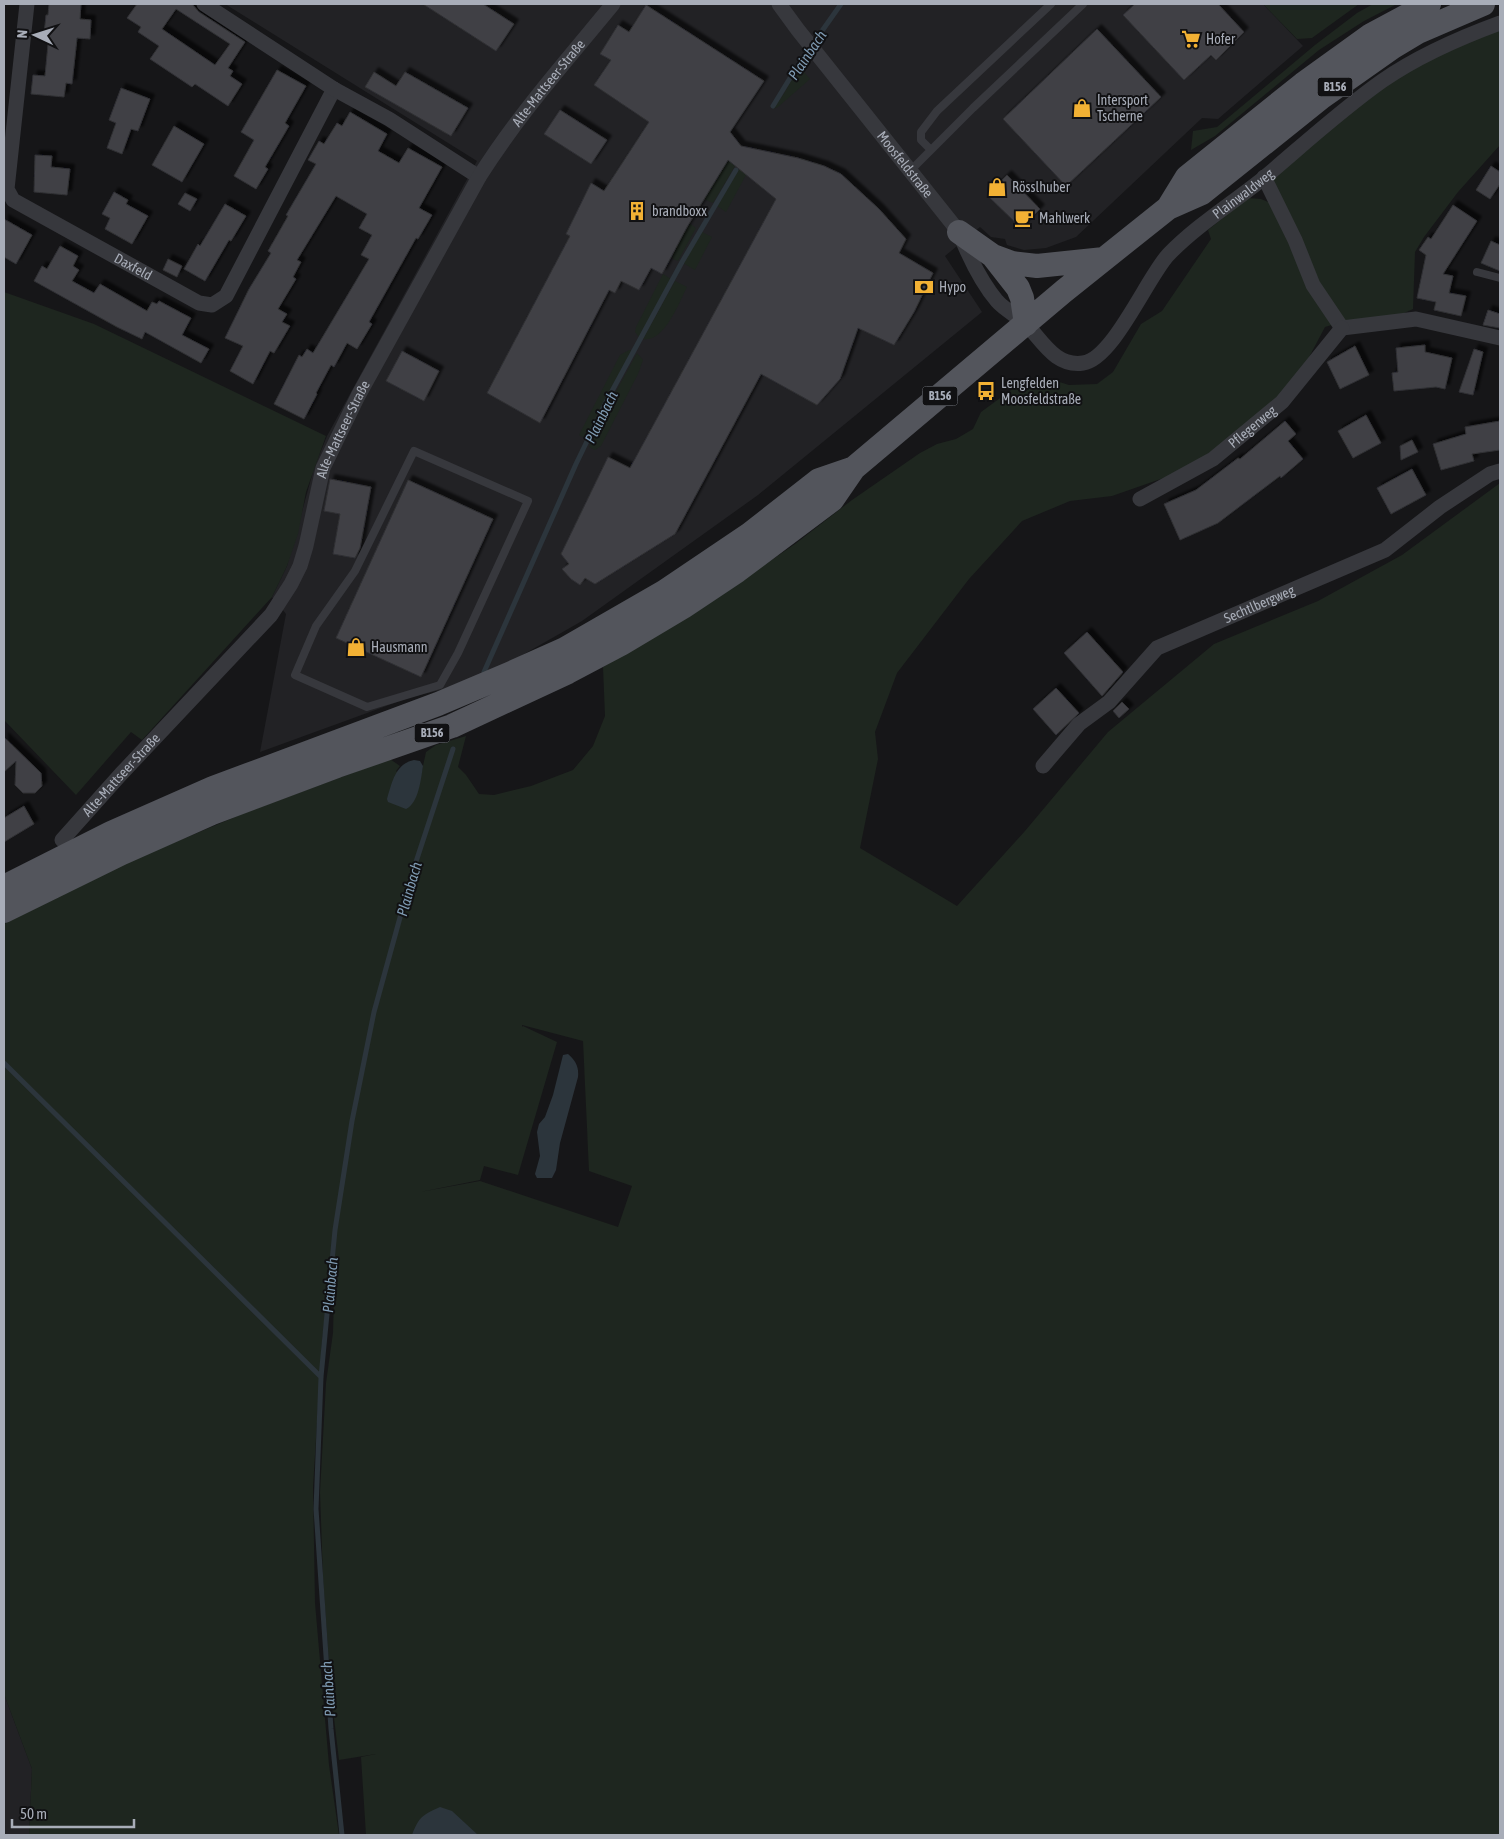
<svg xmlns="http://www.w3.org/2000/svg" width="1504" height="1839" viewBox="0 0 1504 1839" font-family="'Asap Condensed',sans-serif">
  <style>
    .built { fill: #222225 }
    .green { fill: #1e261f; fill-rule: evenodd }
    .water { fill: #2c353c }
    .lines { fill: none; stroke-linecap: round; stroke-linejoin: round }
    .stream { stroke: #2c353c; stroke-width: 5 }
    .building { fill: #404145; stroke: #303034; fill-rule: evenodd; filter: url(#shadow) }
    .lane { stroke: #37383d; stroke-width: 8 }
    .street { stroke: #37383d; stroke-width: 15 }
    .primary { stroke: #53555c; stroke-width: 24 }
    .labels { text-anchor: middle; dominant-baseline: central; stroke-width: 4; stroke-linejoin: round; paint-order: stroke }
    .shield { fill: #111113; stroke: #7b7e86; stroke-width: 1 }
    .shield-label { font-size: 12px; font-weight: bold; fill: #a8adb8 }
    .poi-label { font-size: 14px; fill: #a8adb8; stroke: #111113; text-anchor: start }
    .street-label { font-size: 14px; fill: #a8adb8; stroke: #111113 }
    .water-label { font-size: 15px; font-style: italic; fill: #7f9bb3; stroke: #111113 }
  </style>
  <defs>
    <filter id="shadow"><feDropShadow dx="4.5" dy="-4.5" stdDeviation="1" flood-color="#0009"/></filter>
  </defs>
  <rect width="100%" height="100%" fill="#161618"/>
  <!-- built -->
  <path class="built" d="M225,4H1263L1303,46L1218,119L1202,118L1076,237L1046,248L1024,250L1007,245L1005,239L991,237L980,227L945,256L982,312L758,495L582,621L505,665L441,690L411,697L260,752L286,614L272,597L287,566L314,468L327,436L477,161Z
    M4,1694L32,1769L29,1835H4Z"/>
  <!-- green -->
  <path class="green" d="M1263,4H1359L1312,38L1297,39Z
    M1373,4H1397L1364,21L1319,50L1215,136L1191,150L1193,131L1217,127L1315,45L1357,13Z
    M1500,18V145L1458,192L1424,237L1415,252L1413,309L1391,319L1345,321L1325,327L1307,361L1284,393L1229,441L1175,474L1112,496L1070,501L1022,521L969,579L897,673L875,732L878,759L860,848L957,906L1025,831L1108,732L1214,644L1318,601L1402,555L1500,483V1835H366L361,1757L376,1754L339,1760L331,1693L323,1578L320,1492L326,1383L333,1333L336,1218L322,1341L313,1487L315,1603L329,1765L339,1835H29L32,1769L4,1694V924L135,859L247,812L390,759L400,766L396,771L418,789L426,752L436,745L466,736L458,767L466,775L479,794L494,795L531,786L573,770L593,746L605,716L603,667L722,594L795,544L852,500L920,453L937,444L956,439L973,429L981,412L1018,385L1037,377L1053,380L1069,385L1097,384L1113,372L1141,324L1162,311L1211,239L1208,230L1248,198L1261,199L1268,202L1273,172L1382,84ZM522,1025L583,1041L589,1171L632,1186L618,1227L480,1181L420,1192L480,1180L484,1166L518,1175L557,1042L523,1026L522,1027Z
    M799,66L810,79L778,107L773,109L785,92Z
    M728,160L735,166L713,203L704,199Z
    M739,169L746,175L726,212L717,206Z
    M689,223L696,228L678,261L673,259L672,254Z
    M702,232L712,237L695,270L683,263Z
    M663,274L671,279L640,337H639L635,332L636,327Z
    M675,281L687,287C679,303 664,343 643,339Z
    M4,292L94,324L326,436L306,492L298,534L287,566L272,597L142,740L131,732L76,795L4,720Z
    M629,350L633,351L586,439L579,435L620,355Z
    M637,353L643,360L638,374L601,446L595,450L589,447L591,442L589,441Z"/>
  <!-- water -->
  <path class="water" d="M414,760L420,761L423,766C421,778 419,803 406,809L388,802L387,799C392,783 395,764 414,760Z
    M568,1054C576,1061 579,1067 578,1077L560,1143L556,1170L552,1178H537L535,1174L540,1156L537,1132L539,1124L545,1117L553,1095L563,1055Z
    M440,1807L452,1811L478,1835H412C419,1817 422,1815 440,1807Z"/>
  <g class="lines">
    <!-- stream -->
    <path class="stream" d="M773,106L798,65L841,4
      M484,672L576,464L605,404L682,262L736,170
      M4,1063L321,1377
      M342,1835L331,1729L316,1509L321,1377L335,1230L352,1121L374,1012L412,874L453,749"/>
  </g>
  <!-- building -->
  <path class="building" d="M49,4H81L80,19L91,20L90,39L77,38L72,84L66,83L64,97L31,94L33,75L45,76L48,44L46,43L47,35L44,34L46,15H48Z
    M137,4H192L199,12L245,42L228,68L233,71L230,76L242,84L228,106L195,84L192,87L150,59L159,46L138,32L141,27L127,18ZM176,9L230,44L215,65L162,29Z
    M423,4H483L514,24L496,51Z
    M1135,4H1218L1244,32L1216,60L1211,55L1184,80L1123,15Z
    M646,5L764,81L730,132L741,146L798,158L824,166L841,174L879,209L906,239L899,253L933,273L914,312L894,345L858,328L840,379L817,405L761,374L675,534L595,584L585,578L580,585L571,579L562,569L569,564L561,554L608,457L630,468L776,199L728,160L687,227L662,274L651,268L639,290L621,281L615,293L609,290L540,423L487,393L570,236L566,234L591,183L604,191L649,122L594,85L611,60L600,54L618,25L629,32Z
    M1097,29L1161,97L1066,186L1003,119Z
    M277,70L306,86L285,123L289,126L265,167L268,169L256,189L234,176L254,140L241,132Z
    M374,72L396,86L405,72L468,108L451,136L365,87Z
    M121,88L150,99L138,131L131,129L122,154L107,148L116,123L109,120Z
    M560,110L607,140L591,164L544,134Z
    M350,112L387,134L378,151L399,163L408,148L442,167L419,208L432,215L418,239L416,238L369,322L372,324L357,349L347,343L334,367L331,365L316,393L317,394L304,419L274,404L299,355L302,357L307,349L313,353L369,259L361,255L372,235L359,228L367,214L336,196L297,260L301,262L293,277L296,279L278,309L287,314L282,322L290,326L274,353L270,351L253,384L230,371L243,346L225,338L249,289L271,253L268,251L288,216L286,215L316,164L308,160L319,141L324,144L337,123L342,126Z
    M174,126L204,144L182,182L152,165Z
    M35,155L52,156L51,167L70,169L67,195L34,192Z
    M1491,166L1500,172V184L1490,199L1476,190Z
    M1007,175L1040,209L1021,228L987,195Z
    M114,192L128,200L126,204L148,216L132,244L105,229L110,218L102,214Z
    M185,193L197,199L190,211L178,204Z
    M225,204L246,216L231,241L229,240L205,281L184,269L198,244L200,246Z
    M1453,205L1477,221L1443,274L1453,276L1449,293L1466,296L1461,316L1434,310L1436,302L1417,298L1426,255L1419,250L1428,237L1431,239Z
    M4,219L32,235L16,264L4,257Z
    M1491,241L1500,245V271L1481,263Z
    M60,246L78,256L73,266L79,270L72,281L94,293L100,284L147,311L152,302L157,304L159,301L191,318L182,335L209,349L201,363L145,332L142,339L117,327L34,281L42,266L47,269Z
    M168,259L182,266L177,277L163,270Z
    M1488,310L1500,314V328L1483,325Z
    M1425,345V352L1452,358L1445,389L1436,387L1394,391L1392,373L1398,372L1396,348Z
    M1355,346L1369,375L1340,389L1327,362Z
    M1474,349L1483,352L1473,395L1459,392Z
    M402,351L439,371L424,401L386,381Z
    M1366,415L1381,443L1353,458L1338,431Z
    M1285,421L1296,434L1288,441L1303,459L1281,478L1280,476L1218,523L1180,540L1164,504L1196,490L1238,458L1240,459Z
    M1500,421V450L1472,454L1474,461L1441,470L1433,444L1466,434L1465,427Z
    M1412,440L1418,452L1401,460L1400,446Z
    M1412,469L1426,495L1391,514L1377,488Z
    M330,479L371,487L360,548L355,558L333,554L340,514L324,511Z
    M408,480L493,519L421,677L336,638Z
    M1087,632L1123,672L1102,696L1064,653Z
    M1056,688L1079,713L1056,735L1033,709Z
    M1122,702L1129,709L1119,718L1113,711Z
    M4,737L41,773L42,786L35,793H23L15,785L16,761L4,772Z
    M24,806L34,824L4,842V818Z"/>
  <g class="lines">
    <!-- lane -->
    <path class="lane" d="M931,150L921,140V132L937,111L1051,4
      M911,170L973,108L1083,4
      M1477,272L1500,278
      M414,451L528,501L458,653L440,685L367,707L295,675L316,626L355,571Z"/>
    <!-- street -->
    <g class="street">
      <path id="s1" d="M27,4L7,189L13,200L199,303L212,305L226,296L334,89"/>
      <path d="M204,4L334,89L389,119L479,177"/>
      <path id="s2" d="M779,4L798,30L959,232C969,257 980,281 997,301C1006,311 1018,316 1027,325C1043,342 1056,367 1083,363C1113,359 1147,278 1168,255C1197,225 1233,203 1265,177C1304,144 1341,110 1382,81C1418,56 1459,38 1500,23"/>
      <path d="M1264,177L1295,240L1313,285L1342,328L1416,319L1500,338"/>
      <path id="s3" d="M1140,499L1213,459L1282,402L1342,328"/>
      <path id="s4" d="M1043,766L1079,724L1109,702L1157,648L1385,550L1440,507L1490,474L1500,471"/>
      <path id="s5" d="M62,840L121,774L271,615L291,584L300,566L306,546L323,468L358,396L479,177C518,115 567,60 613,4"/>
    </g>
    <!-- primary -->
    <path class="primary" d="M1168,208L1187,177L1303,84L1371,35L1429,4
      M959,232L993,256L1018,288L1022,298L1026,324
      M993,256L1012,263L1037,266L1104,259
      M4,887L111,833L213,788L438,704L509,674L565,649L664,592L750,534L819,480L854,468
      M4,911L122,853L212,813L337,766L452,726L568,672L621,644L683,607L737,571L832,500L854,468L1064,291L1168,208L1202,193L1322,97L1393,47L1418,32L1483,4"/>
  </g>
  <!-- icons -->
  <defs>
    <g id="supermarket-bare" transform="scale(1.5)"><path d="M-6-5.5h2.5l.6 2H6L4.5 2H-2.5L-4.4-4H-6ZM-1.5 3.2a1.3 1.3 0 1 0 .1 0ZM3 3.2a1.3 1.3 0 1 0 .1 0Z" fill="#f2b134" stroke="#111113" stroke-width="2.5" paint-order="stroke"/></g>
    <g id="shop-bare" transform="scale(1.5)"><path d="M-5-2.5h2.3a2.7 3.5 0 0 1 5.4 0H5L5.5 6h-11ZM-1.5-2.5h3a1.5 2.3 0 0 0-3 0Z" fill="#f2b134" stroke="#111113" stroke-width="2.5" paint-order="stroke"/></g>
    <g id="building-bare" transform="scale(1.5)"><path d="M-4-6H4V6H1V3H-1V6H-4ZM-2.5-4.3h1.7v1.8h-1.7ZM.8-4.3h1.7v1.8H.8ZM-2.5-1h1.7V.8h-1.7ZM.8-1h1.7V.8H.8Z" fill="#f2b134" stroke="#111113" stroke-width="2.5" paint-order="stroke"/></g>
    <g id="cafe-bare" transform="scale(1.5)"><path d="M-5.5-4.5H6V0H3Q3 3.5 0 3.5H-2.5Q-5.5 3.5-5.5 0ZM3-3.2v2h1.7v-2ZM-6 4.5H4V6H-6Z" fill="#f2b134" stroke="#111113" stroke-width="2.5" paint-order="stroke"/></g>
    <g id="bank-bare" transform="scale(1.5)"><path d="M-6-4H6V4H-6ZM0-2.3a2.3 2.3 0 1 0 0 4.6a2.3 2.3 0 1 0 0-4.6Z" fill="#f2b134" stroke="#111113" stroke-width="2.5" paint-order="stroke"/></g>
    <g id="bus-bare" transform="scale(1.5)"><path d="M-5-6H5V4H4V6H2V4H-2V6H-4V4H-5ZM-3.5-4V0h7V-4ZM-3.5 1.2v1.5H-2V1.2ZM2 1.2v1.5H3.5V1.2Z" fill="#f2b134" stroke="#111113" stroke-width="2.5" paint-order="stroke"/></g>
  </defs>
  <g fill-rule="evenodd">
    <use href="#supermarket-bare" x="1191" y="39"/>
    <use href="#shop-bare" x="1082" y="108"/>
    <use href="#shop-bare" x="997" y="187"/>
    <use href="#building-bare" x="637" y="211"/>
    <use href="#cafe-bare" x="1024" y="218"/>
    <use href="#bank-bare" x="924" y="287"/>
    <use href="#bus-bare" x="986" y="391"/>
    <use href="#shop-bare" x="356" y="647"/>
  </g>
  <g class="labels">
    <!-- shield labels -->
    <g class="shield">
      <rect x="1317.5" y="77.5" width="35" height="19" rx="4"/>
      <rect x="922.5" y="386.5" width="35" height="19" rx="4"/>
      <rect x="414.5" y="723.5" width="35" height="19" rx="4"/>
    </g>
    <g class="shield-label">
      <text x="1335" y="87">B156</text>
      <text x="940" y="396">B156</text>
      <text x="432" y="733">B156</text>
    </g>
    <!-- poi labels -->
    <g class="poi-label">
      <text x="1206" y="39">Hofer</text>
      <text x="1097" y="100">Intersport<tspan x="1097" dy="16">Tscherne</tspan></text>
      <text x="1012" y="187">Rösslhuber</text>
      <text x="652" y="211">brandboxx</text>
      <text x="1039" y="218">Mahlwerk</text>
      <text x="939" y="287">Hypo</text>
      <text x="1001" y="383">Lengfelden<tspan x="1001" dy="16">Moosfeldstraße</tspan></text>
      <text x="371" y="647">Hausmann</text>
    </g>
    <!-- street labels -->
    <g class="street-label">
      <text stroke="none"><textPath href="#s5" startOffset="912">Alte-Mattseer-Straße</textPath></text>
      <text stroke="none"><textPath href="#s2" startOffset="204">Moosfeldstraße</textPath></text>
      <text stroke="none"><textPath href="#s2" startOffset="716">Plainwaldweg</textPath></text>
      <text stroke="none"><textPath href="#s1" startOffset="336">Daxfeld</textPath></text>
      <text stroke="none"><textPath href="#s3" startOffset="134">Pflegerweg</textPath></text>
      <text stroke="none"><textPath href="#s5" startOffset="508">Alte-Mattseer-Straße</textPath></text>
      <text stroke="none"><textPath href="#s4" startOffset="276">Sechtlbergweg</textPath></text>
      <text stroke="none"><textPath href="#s5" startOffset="88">Alte-Mattseer-Straße</textPath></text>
    </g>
    <!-- water labels -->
    <g class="water-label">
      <text transform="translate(807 55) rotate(-56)">Plainbach</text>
      <text transform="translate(601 417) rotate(-64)">Plainbach</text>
      <text transform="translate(409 889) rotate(-74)">Plainbach</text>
      <text transform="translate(330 1285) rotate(-85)">Plainbach</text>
      <text transform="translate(328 1689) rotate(-94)">Plainbach</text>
    </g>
  </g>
  <!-- border -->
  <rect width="1504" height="1839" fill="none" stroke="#a8adb8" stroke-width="10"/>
  <!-- north arrow -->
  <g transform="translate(35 35) rotate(274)" stroke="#111113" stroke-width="4" paint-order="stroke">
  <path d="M0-4L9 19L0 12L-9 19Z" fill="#a8adb8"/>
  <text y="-8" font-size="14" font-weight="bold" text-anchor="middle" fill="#a8adb8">N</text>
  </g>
  <!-- scale -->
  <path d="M12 1819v8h122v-8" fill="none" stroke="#a8adb8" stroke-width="2.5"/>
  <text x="20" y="1819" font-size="15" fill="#a8adb8" stroke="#111113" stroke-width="4" paint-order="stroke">50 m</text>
</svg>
